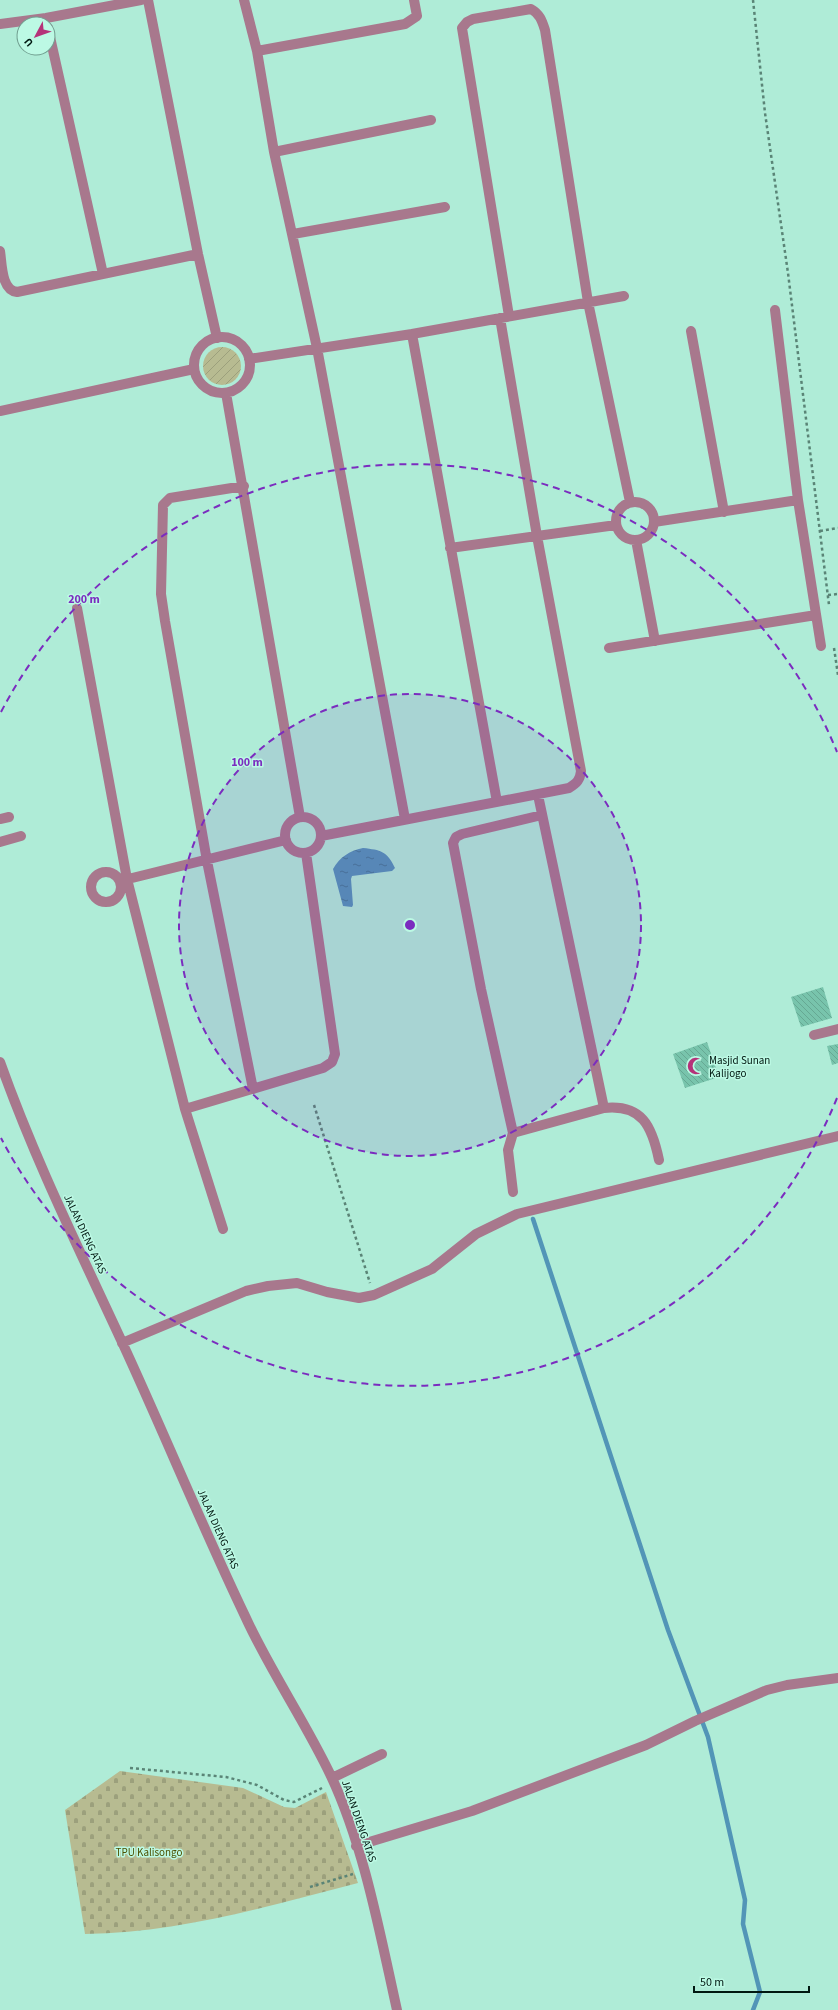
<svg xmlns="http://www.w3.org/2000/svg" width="838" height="2010" viewBox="0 0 838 2010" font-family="'Source Sans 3',sans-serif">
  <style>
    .cemetery { fill: url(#cemetery-stones) }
    .garden { fill: url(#garden-furrows) }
    .water { fill: url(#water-ripples) }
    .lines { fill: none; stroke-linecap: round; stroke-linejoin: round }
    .stream { stroke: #5295b7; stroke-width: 4.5 }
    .building { fill: url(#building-back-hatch) }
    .path { stroke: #5a8476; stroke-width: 2.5; stroke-dasharray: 3 3; stroke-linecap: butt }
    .minor { stroke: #a8788d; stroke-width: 10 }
    .ring { fill: none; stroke: #7b2cbf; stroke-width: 2; stroke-dasharray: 7 5 }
    .labels { text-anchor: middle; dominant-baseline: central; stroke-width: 3; stroke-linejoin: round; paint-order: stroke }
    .poi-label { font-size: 11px; fill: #011811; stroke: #bcf9e4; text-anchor: start }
    .street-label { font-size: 11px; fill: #011811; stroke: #bcf9e4 }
    .park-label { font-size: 11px; fill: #4d5000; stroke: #bcf9e4 }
    .centre { fill: #7b2cbf; stroke: #bcf9e4; stroke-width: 2 }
    .ring-label { font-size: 12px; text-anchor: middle; font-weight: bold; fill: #7b2cbf; stroke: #bcf9e4; stroke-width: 3; stroke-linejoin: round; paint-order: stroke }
  </style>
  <defs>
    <pattern id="cemetery-stones" width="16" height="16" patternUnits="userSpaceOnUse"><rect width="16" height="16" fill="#b7bb91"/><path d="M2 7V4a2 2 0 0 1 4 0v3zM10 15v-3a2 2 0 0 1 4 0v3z" fill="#9ca07c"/></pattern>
    <pattern id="garden-furrows" width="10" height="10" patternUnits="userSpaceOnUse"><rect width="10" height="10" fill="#b7bb91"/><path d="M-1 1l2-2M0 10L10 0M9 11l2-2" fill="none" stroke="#9ca07c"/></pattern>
    <pattern id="water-ripples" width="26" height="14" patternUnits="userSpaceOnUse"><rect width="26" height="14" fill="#5295b7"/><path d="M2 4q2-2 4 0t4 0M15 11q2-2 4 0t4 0" fill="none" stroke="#427993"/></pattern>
    <pattern id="building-back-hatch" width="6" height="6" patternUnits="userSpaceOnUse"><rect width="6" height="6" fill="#78c4ac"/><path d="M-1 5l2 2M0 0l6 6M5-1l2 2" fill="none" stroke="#66a893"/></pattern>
  </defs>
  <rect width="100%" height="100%" fill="#afecd7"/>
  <!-- cemetery -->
  <path class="cemetery" d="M120,1771L243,1788L284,1807L295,1808L326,1792L358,1883C269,1906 178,1933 85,1934L65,1810Z"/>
  <!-- garden -->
  <path class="garden" d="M203 366a19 19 0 1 1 38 0a19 19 0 1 1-38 0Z"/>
  <!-- water -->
  <path class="water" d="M363,848C381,850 387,851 395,868L392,871L352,876L351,879L353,905L352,907L343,906L333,869C340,857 349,851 363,848Z"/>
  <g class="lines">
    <!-- stream -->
    <path class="stream" d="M533,1219L668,1630L708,1737L745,1900L743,1924L760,1992L753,2010"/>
  </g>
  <!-- building -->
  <path class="building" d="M823,987L832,1018L801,1027L791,997Z
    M707,1042L719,1077L685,1088L673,1054Z
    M838,1044V1063L832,1065L827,1046Z"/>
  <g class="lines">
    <!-- path -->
    <path class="path" d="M753,0L765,113L788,273L829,605
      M820,531L838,528
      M828,595L838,594
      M834,648L838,675
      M314,1105L370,1283
      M130,1768L226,1777L257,1785L284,1800L294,1802L322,1788
      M310,1887L353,1874"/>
    <!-- minor -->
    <path class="minor" d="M148,0L198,254L217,338
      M244,0L257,51L274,152
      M0,24L46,18L141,0
      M48,28L103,274
      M257,51L405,24L417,16L414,0
      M293,234L445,207
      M0,251C2,263 1,290 17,292L198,254
      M775,310L798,500L821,646
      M509,316L462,28L467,22L473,19L531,9C540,14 542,21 545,30L588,302L630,502
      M691,331L724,512
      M412,334L624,296
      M194 365a28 28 0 1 1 56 0a28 28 0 1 1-56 0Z
      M249,359L412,334L497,802
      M226,393L300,817
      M0,411L194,369
      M244,486L170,498L163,505L161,594L165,621L207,861L253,1089
      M616 521a19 19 0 1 1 38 0a19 19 0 1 1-38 0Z
      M654,522L798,500
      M636,540L655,641
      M450,548L616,525
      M77,608L127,879L185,1109L223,1229
      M609,648L816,615
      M538,795L604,1108
      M285 835a18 18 0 1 1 36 0a18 18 0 1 1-36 0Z
      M0,819L9,817
      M405,819L317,348L274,152L431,120
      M321,836L569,788C577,783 580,780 581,771L537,536L500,318
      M0,842L21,836
      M91 887a15 15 0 1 1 30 0a15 15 0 1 1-30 0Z
      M120,881L286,840
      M814,1035L838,1029
      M0,1062C34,1158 79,1249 122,1342C164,1433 202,1526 245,1616C270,1671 305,1721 331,1776C364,1846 380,1934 397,2010
      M185,1109L323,1068L332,1062L335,1054L306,853
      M513,1133L604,1108C642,1104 652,1126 659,1160
      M513,1192L508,1150L513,1133L481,989L453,843L456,837L462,834L542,815
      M122,1343L246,1291L268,1286L297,1283L327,1292L359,1298L374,1295L432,1269L476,1234L517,1214L838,1136
      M332,1778L382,1754
      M356,1846L472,1811L646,1745L695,1721L767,1690L787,1685L838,1678"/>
  </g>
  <!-- distance rings -->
  <circle cx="410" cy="925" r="231" fill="#7b2cbf" fill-opacity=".12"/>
  <g class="ring">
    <circle cx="410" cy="925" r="231"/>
    <path d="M837 1098A461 461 0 0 1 1 1138M1 712A461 461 0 0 1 837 752"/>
  </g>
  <!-- icons -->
  <defs>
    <g id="mosque-bare" transform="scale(1.38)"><path d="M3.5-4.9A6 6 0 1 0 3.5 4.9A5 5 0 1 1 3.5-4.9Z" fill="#b53279" stroke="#bcf9e4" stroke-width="2.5" paint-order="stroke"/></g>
  </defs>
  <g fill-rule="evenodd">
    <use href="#mosque-bare" x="696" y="1066"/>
  </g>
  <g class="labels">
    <!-- poi labels -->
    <g class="poi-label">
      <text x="709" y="1060">Masjid Sunan<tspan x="709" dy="13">Kalijogo</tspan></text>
    </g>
    <!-- street labels -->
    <g class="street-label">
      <text transform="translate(85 1234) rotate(65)">JALAN DIENG ATAS</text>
      <text transform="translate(218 1529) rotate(66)">JALAN DIENG ATAS</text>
      <text transform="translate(359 1821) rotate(71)">JALAN DIENG ATAS</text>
    </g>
    <!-- park labels -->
    <g class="park-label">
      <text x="149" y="1852">TPU Kalisongo</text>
    </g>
  </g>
  <circle cx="410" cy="925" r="6" class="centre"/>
  <g class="ring-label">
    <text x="84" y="603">200 m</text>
    <text x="247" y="766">100 m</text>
  </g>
  <!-- north arrow -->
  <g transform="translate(36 36) rotate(229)"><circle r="19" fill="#bcf9e4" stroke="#719f90"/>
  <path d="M0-3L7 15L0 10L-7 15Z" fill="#b53279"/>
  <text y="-6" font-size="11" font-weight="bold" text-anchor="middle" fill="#011811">U</text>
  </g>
  <!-- scale -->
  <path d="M694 1986v6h115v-6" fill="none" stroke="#011811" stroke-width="2"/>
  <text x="700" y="1986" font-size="12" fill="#011811" stroke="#bcf9e4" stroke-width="3" paint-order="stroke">50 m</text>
</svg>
